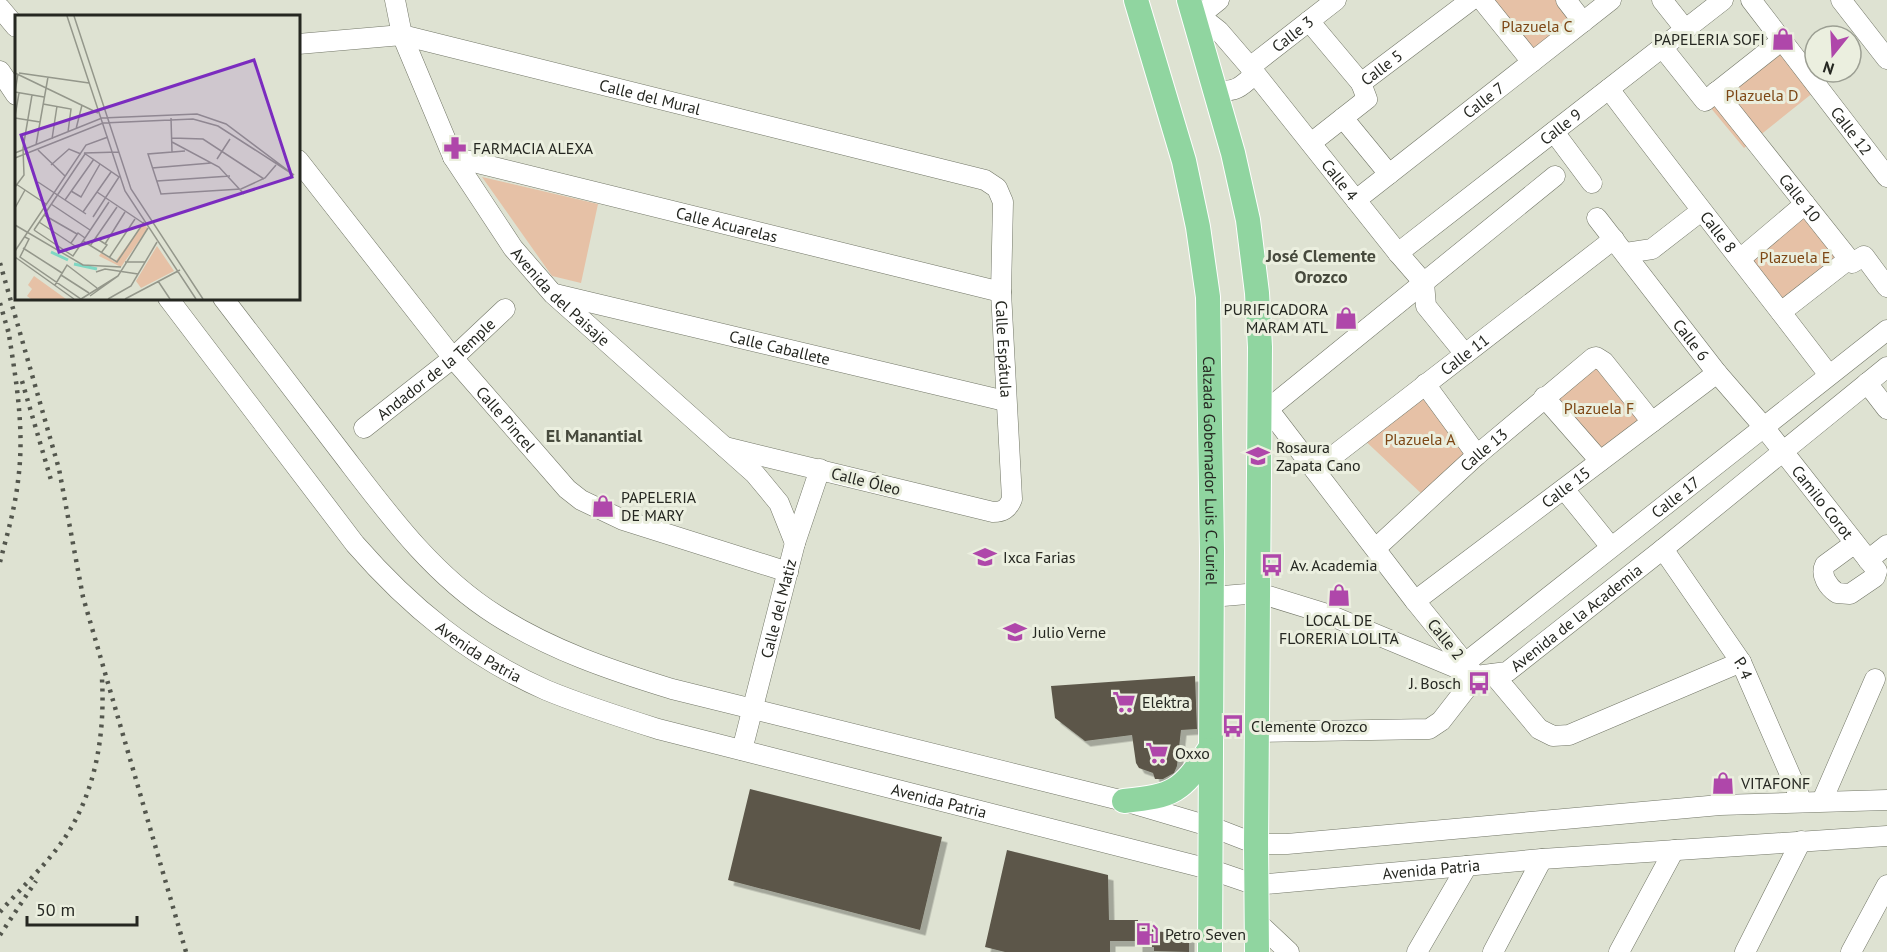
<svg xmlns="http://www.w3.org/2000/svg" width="1887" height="952" viewBox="0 0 1887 952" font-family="'PT Sans',sans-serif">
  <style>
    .green { fill: #e6c1a6 }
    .building { fill: #5c574a; filter: url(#shadow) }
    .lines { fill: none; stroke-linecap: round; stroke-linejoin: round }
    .minor-casing { stroke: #727667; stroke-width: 21 }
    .major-casing { stroke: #fff; stroke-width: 26 }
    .minor { stroke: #fff; stroke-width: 20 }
    .major { stroke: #90d5a0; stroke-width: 24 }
    .rail { stroke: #53564d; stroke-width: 4.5; stroke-dasharray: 3 6; stroke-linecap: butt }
    .labels { text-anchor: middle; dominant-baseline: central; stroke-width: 6; stroke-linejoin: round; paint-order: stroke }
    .park-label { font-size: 16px; fill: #7d4715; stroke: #ebefdf }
    .street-label { font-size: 16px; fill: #252721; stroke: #ebefdf }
    .poi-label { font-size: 16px; fill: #252721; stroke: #ebefdf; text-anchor: start }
    .neighbourhood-label { font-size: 18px; font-weight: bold; fill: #474a3d; stroke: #ebefdf }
    .inset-river { fill: none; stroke: #7fd7c3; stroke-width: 3 }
    .inset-road { fill: none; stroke: #94978b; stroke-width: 1.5 }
    .view { fill: #7b2cbf; fill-opacity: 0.15; stroke: #7b2cbf; stroke-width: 3 }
    .inset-edge { fill: none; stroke: #252721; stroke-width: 3 }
  </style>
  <defs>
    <filter id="shadow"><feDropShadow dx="5.5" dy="5.5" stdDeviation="0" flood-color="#0004"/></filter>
  </defs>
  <rect width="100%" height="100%" fill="#dee2d2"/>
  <!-- green -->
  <path class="green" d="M1482,0H1566L1583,22L1532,62Z
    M1781,41L1819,88L1744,148L1705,101Z
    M482,177L598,204L581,283L552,276Z
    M1805,204L1849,259L1781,312L1740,259Z
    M1596,357L1652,422L1600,461L1544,397Z
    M1425,384L1478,448L1424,496L1359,435Z"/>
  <!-- building -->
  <path class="building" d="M1195,676L1197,729L1181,730L1177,766L1174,773L1163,779H1155L1153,773L1139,768L1136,763L1132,735L1085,741L1055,718L1051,686Z
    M750,789L942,837L920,930L728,880Z
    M1007,850L1108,875L1109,920H1138V926H1157V932H1174V937H1189V952L1154,951V947H1137V941H1110V952H1005L985,947Z"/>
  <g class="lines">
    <!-- minor casing -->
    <g class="minor-casing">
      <g id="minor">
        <path id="s1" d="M395,0L402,35L453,157L513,248L553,294L755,474L779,503L795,543"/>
        <path d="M1482,0L1532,62"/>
        <path d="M1566,0L1583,22"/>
        <path d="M1662,0L1685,29"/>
        <path id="s2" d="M1751,0L1887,177"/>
        <path d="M1841,0L1887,59"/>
        <path d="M0,8L16,27"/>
        <path id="s3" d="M1200,16L1219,31L1250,67L1398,253L1424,283L1426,306L1465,354"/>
        <path d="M1194,20L1219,0"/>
        <path d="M1309,21L1361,83"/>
        <path id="s4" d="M298,44L402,35L985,180L997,188L1003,202L1001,292L1012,499C1008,509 1003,512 993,512L725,447"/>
        <path d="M1662,47L1705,101L1781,41"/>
        <path id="s5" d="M1250,67L1336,0"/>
        <path d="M0,71L16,95"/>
        <path id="s6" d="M1609,89C1681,185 1756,279 1829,375"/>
        <path d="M1214,91C1236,92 1240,88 1255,74"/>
        <path id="s7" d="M1716,92L1852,263L1864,256L1887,287"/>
        <path d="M1343,118L1389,174"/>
        <path d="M1554,132L1592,183"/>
        <path id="s8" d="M1311,143L1367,99L1361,83L1471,0"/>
        <path id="s9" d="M453,157L1001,292"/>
        <path id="s10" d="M298,160L453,358L567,489L581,500L623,520L788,572"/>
        <path id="s11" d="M1356,200L1611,0"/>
        <path id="s12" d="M1597,218L1717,373L1763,426L1877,571L1875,577L1850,594L1837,593C1828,587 1820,575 1825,565L1855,543"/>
        <path id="s13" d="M1398,253L1723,0"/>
        <path d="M1626,253L1652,249L1701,211"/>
        <path d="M1740,259L1805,204"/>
        <path id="s14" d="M555,294L1005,401"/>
        <path id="s15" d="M168,298L355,544C409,606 469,656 546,690C582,705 620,717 658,729L1209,869L1256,885L1542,859L1887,836"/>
        <path d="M223,298C262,349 301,400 340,451C386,511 431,574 496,615C551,650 610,670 672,689L1124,801L1212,827L1256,844H1287L1720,805L1887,800"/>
        <path d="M1781,312L1849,259"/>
        <path d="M1867,383L1887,409"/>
        <path d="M1425,384L1477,455"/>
        <path d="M1544,397L1600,461"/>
        <path id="s16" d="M364,428L453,358L505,309"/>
        <path id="s17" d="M1315,470L1614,239"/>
        <path d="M1564,489L1611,547"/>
        <path id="s18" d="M1376,548L1477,455L1593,358L1596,357L1604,362L1652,422"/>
        <path id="s19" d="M1663,549L1741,662L1802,802"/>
        <path d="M1868,560L1887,545"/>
        <path id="s20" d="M1211,597L1259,593L1327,614L1476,676L1507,672L1663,549L1887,367"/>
        <path id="s21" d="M1415,601L1717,373"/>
        <path id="s22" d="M1465,663L1887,330"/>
        <path d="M1474,674L1415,601L1268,409L1555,176"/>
        <path d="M1493,674L1539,729L1553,736L1569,735L1741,662"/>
        <path d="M1257,732L1429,729L1441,721L1476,676"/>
        <path id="s23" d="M742,750L795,543L820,469"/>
        <path d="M1822,801L1875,679"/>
        <path d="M1257,922L1289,952"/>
        <path d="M1417,952L1467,866"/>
        <path d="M1493,952L1542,859"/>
        <path d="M1619,952L1674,850"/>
        <path d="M1745,952L1801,841"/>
        <path d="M1851,952L1887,885"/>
      </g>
    </g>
    <!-- major casing -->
    <g class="major-casing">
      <g id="major">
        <path id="s24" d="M1136,0L1184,161L1198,227L1208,297L1212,551L1210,952"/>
        <path d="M1189,0L1233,153L1248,220L1257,293L1260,347L1256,844L1257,952"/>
        <path d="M1124,801C1174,796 1181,792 1209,750"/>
      </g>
    </g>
    <!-- minor -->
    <use href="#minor" class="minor"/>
    <!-- major -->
    <use href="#major" class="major"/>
    <!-- rail -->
    <path class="rail" d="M0,263L59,469L83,597L186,952
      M0,303L10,338
      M22,381L51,480
      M0,562C7,535 15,508 18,481C25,430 16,379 8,329
      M0,912C21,888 46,865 64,839C96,792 105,734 102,679
      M0,935L36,881"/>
  </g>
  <!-- icons -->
  <defs>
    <g id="shop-bare" transform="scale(1.8)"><path d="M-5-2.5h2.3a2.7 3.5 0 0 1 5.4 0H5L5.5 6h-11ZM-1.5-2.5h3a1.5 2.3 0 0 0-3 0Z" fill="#af47aa" stroke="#ebefdf" stroke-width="2.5" paint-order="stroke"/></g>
    <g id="pharmacy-bare" transform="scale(1.8)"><path d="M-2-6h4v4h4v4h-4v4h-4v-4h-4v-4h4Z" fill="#af47aa" stroke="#ebefdf" stroke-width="2.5" paint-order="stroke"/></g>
    <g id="school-bare" transform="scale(1.8)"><path d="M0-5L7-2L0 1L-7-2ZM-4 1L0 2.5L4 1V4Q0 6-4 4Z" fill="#af47aa" stroke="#ebefdf" stroke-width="2.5" paint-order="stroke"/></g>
    <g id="bus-bare" transform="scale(1.8)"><path d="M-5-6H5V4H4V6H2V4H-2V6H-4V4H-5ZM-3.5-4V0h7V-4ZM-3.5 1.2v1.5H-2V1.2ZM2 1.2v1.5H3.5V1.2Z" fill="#af47aa" stroke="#ebefdf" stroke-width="2.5" paint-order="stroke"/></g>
    <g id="supermarket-bare" transform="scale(1.8)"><path d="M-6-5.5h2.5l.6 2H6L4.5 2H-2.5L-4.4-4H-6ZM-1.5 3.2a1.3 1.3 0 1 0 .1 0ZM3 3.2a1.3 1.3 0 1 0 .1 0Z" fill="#af47aa" stroke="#ebefdf" stroke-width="2.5" paint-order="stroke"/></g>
    <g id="fuel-bare" transform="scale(1.8)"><path d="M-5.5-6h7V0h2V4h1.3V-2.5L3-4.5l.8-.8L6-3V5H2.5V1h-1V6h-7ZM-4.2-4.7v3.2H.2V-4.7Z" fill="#af47aa" stroke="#ebefdf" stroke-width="2.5" paint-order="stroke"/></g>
  </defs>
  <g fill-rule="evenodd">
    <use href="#shop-bare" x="1783" y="39"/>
    <use href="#pharmacy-bare" x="455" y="148"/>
    <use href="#shop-bare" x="1346" y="318"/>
    <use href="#school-bare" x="1258" y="456"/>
    <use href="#shop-bare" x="603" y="506"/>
    <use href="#school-bare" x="985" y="557"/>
    <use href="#bus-bare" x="1272" y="565"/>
    <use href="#shop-bare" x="1339" y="595"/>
    <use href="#school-bare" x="1015" y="632"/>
    <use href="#bus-bare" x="1479" y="683"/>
    <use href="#supermarket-bare" x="1124" y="702"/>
    <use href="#bus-bare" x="1233" y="726"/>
    <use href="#supermarket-bare" x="1157" y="753"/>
    <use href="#shop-bare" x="1723" y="783"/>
    <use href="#fuel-bare" x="1147" y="934"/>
  </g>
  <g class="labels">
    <!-- park labels -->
    <g class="park-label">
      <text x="1537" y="26">Plazuela C</text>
      <text x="1762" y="95">Plazuela D</text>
      <text x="1795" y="257">Plazuela E</text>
      <text x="1599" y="408">Plazuela F</text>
      <text x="1420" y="439">Plazuela A</text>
    </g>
    <!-- street labels -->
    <g class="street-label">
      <text stroke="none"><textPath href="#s5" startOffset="54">Calle 3</textPath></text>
      <text stroke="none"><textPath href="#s8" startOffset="114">Calle 5</textPath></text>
      <text stroke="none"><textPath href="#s4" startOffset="360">Calle del Mural</textPath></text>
      <text stroke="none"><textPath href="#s11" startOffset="162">Calle 7</textPath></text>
      <text stroke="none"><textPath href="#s13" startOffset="206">Calle 9</textPath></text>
      <text stroke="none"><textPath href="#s2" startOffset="165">Calle 12</textPath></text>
      <text stroke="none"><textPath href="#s3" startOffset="216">Calle 4</textPath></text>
      <text stroke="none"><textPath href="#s7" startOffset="135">Calle 10</textPath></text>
      <text stroke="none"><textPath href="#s9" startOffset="282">Calle Acuarelas</textPath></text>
      <text stroke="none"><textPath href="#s6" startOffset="180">Calle 8</textPath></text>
      <text stroke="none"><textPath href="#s1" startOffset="345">Avenida del Paisaje</textPath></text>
      <text stroke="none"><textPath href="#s12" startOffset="154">Calle 6</textPath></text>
      <text stroke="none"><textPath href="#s14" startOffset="231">Calle Caballete</textPath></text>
      <text stroke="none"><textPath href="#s4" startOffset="882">Calle Espátula</textPath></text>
      <text stroke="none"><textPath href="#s17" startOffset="189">Calle 11</textPath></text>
      <text stroke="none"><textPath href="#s16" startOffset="93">Andador de la Temple</textPath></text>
      <text stroke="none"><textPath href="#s10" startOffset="332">Calle Pincel</textPath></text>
      <text stroke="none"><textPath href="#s18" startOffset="146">Calle 13</textPath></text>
      <text stroke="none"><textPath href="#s24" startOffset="480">Calzada Gobernador Luis C. Curiel</textPath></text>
      <text transform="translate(866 481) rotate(14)">Calle Óleo</text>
      <text stroke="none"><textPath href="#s21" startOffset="189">Calle 15</textPath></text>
      <text stroke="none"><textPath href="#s22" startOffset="268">Calle 17</textPath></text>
      <text stroke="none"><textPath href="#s12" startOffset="363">Camilo Corot</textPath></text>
      <text stroke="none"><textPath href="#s23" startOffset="146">Calle del Matiz</textPath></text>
      <text stroke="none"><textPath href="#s20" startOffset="400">Avenida de la Academia</textPath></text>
      <text transform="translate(1446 639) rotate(51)">Calle 2</text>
      <text stroke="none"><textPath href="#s15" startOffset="474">Avenida Patria</textPath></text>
      <text stroke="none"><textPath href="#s19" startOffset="144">P. 4</textPath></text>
      <text stroke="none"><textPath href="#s15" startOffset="960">Avenida Patria</textPath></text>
      <text stroke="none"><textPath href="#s15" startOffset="1464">Avenida Patria</textPath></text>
    </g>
    <!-- poi labels -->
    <g class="poi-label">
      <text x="1765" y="39" text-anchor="end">PAPELERIA SOFI</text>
      <text x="473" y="148">FARMACIA ALEXA</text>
      <text x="1328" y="309" text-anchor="end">PURIFICADORA<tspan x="1328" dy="18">MARAM ATL</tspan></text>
      <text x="1276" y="447">Rosaura<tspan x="1276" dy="18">Zapata Cano</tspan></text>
      <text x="621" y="497">PAPELERIA<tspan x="621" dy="18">DE MARY</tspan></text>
      <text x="1003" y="557">Ixca Farias</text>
      <text x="1290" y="565">Av. Academia</text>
      <text x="1339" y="620" text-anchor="middle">LOCAL DE<tspan x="1339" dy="18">FLORERIA LOLITA</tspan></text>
      <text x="1033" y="632">Julio Verne</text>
      <text x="1461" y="683" text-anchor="end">J. Bosch</text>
      <text x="1142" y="702">Elektra</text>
      <text x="1251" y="726">Clemente Orozco</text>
      <text x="1175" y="753">Oxxo</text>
      <text x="1741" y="783">VITAFONF</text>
      <text x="1165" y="934">Petro Seven</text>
    </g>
    <!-- neighbourhood labels -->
    <g class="neighbourhood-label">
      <text x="1321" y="255">José Clemente<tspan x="1321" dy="21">Orozco</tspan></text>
      <text x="594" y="435">El Manantial</text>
    </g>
  </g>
  <!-- overview -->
  <g transform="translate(15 15)">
    <rect width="285" height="285" fill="#dee2d2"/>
    <path d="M128,209L133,213L106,252L84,241L86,238L100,247ZM142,231L159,256L126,273L121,266ZM19,261L51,284H16L12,281L17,274L13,270Z" fill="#e6c1a6"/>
    <path class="inset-river" d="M36,237L53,245M59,249L82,254"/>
    <path class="inset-road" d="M52,1L110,176L181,284M59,1L116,174L188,284M0,58L83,98M4,58L74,68M0,77L29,82M0,77L3,59M28,89L56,94L53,117M0,101L4,78M0,103L25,107M156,103L157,137M61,114L67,90M157,123L188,124L249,164M37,124L42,91M157,127L204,152L229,179M21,130L33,62M23,135L50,161M170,136L133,139L146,179L226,174L250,163L261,150M0,138L87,103L182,99L211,109L279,160M69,138L104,162L78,202M69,138L104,137M0,143L88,108L178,104L203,111L279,160M202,144L215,124M36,150L54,134L66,139M137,153L196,148M142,166L215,161M23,167L71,199M1,169L31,189M0,172L9,160L8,133L17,80M56,176L66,182L85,149M82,177L128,208M50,185L79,144M36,189L75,215M0,193L10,175M68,197L96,157M29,200L62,219M24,207L63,233M0,210L68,250L106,252M19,215L58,241L94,187M19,215L70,139M10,222L14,224L5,242L66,284L103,261M81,223L92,230L86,238M68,226L102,247L129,207M56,228L63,218L70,223M90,229L110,197M75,231L102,192M8,233L47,258M0,236L71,130L93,122M0,242L59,284M94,243L120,204M110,247H130M81,257L90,254L123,259M46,260L74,278M143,266L155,284M40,270L52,250L82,273M75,281L103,261L133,213M93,284L116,271L142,227M110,284L165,255"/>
    <path class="view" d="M239,45L277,162L44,237L6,120Z"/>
    <rect width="285" height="285" class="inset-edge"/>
  </g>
  <!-- north arrow -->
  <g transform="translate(1833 54) rotate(198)"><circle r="28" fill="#ebefdf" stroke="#9c9f93" stroke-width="1.5"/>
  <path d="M0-4.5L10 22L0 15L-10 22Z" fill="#af47aa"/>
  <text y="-9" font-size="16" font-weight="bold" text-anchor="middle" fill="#252721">N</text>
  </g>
  <!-- scale -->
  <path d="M27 916v9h110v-9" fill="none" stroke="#252721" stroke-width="3"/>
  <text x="36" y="916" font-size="18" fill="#252721" stroke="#ebefdf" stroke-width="4.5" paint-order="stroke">50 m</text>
</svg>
